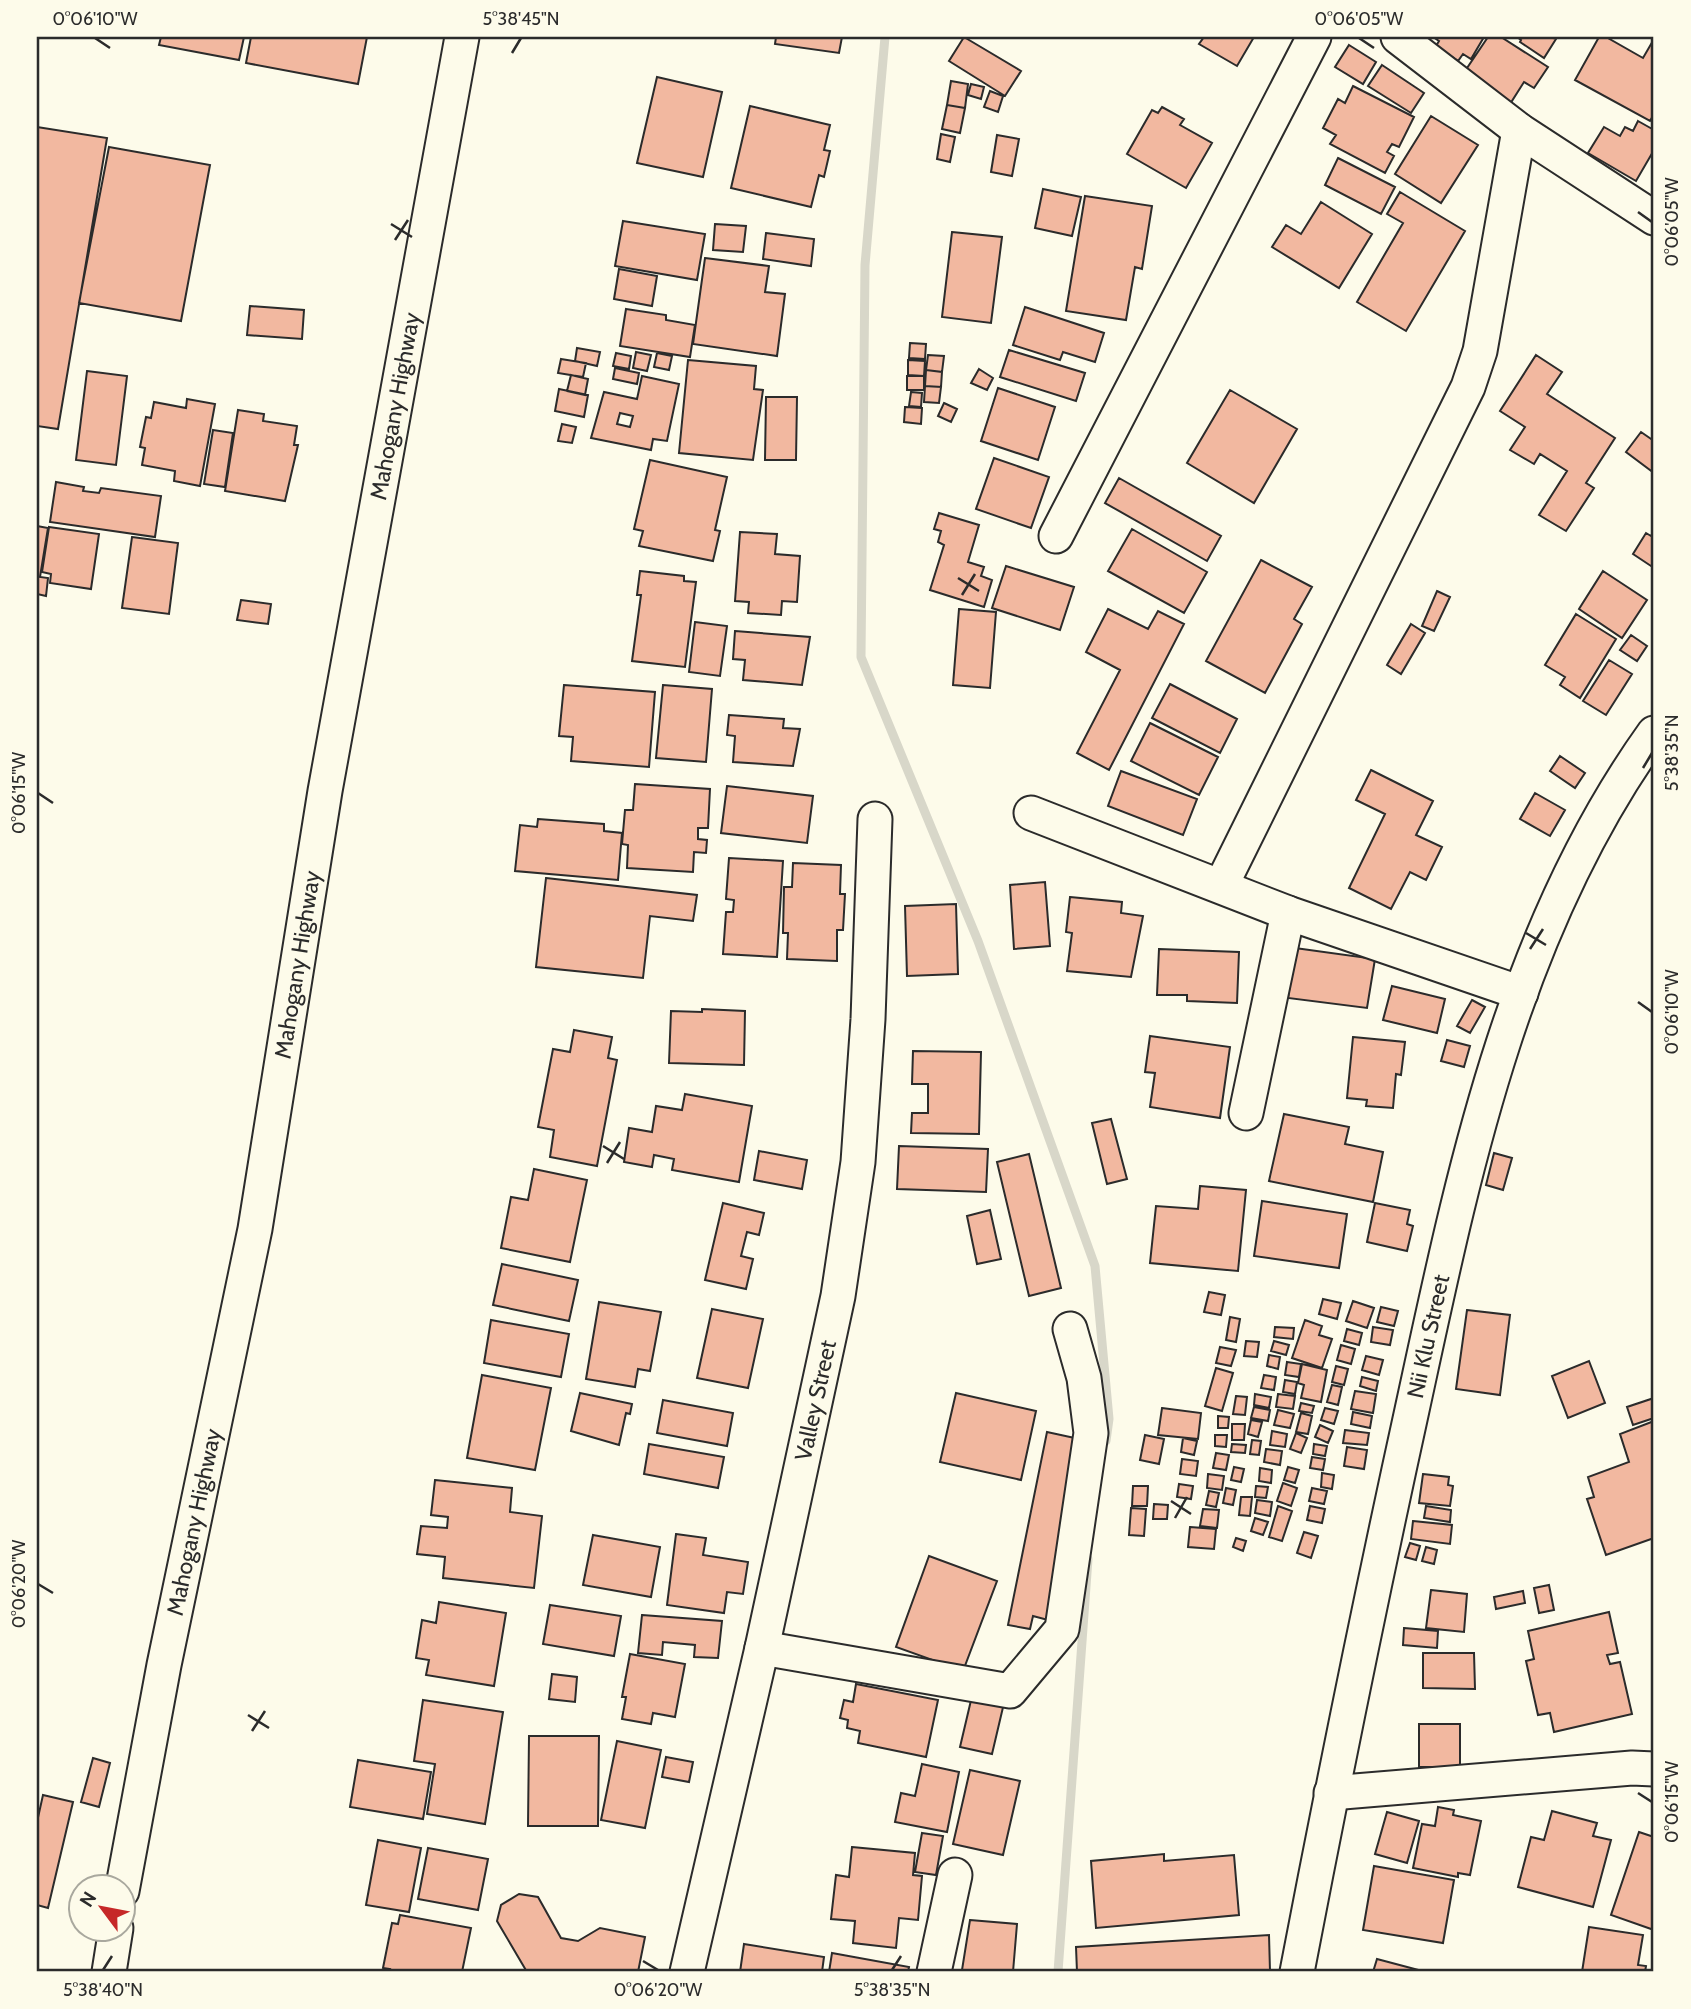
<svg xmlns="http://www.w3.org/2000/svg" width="1691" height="2009" viewBox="0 0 1691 2009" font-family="Cabin,sans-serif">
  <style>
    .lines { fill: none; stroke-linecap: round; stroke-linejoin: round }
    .stream { stroke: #d8d7c9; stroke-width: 9 }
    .building { fill: #f2b8a0; stroke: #2b2b2b; stroke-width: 2; fill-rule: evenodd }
    .minor-casing { stroke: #2b2b2b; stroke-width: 37 }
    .minor { stroke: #fdfbea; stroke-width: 33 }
    .ticks { fill: none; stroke: #2b2b2b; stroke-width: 2.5 }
    .labels { text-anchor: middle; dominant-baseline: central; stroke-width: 5; stroke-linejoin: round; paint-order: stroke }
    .street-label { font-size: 23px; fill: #2b2b2b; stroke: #fdfbea }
    .neatline { fill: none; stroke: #2b2b2b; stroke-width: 2.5 }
    .ticks-label { font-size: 18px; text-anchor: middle; fill: #2b2b2b }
  </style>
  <rect width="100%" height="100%" fill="#fdfbea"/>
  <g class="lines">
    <!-- stream -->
    <path class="stream" d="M885,37L865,265L861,657L978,941L1095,1266L1109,1419L1106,1441
      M1058,1972L1088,1559"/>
  </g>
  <!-- building -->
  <path class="building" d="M161,37H244L239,60L159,45Z
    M251,37H367L358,84L246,63Z
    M776,37H842L839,53L775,44Z
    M964,37L1021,71L1005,96L949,61Z
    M1204,37H1254L1237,66L1199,44Z
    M1433,37H1484L1471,59L1463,54L1458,61L1436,46L1439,41Z
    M1488,37H1501L1548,67L1534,88L1524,82L1510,104L1463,74Z
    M1517,37H1551L1556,39L1544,58L1520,42L1521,40Z
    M1599,37H1606L1643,58L1654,39V114L1650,121L1575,80Z
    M1349,45L1376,62L1363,84L1335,67Z
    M1382,65L1424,93L1411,113L1368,86Z
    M657,77L722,92L703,177L637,163Z
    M951,81L968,84L965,108L947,105Z
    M971,84L984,87L981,99L968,95Z
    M1353,86L1414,117L1399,147L1392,144L1387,152L1394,156L1385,173L1330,144L1336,135L1323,128L1338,99L1345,103Z
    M990,91L1003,96L998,112L984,107Z
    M947,105L965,108L960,133L942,129Z
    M750,106L830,125L824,150L830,151L824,177L819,175L811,207L731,188Z
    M1162,107L1184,119L1180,125L1212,143L1186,188L1127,154L1152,110L1158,113Z
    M1431,116L1478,145L1441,203L1395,174Z
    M1638,121L1654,130V150L1636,181L1588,153L1604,127L1620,136L1625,127L1633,131Z
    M37,127L107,138L58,429L37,426Z
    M941,134L955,137L950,162L937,159Z
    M997,135L1019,139L1012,176L991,172Z
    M109,147L210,165L181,321L79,303Z
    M1338,158L1395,187L1381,214L1325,185Z
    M1043,189L1081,197L1072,236L1035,228Z
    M1400,192L1465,231L1406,331L1357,302L1403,223L1387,214Z
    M1085,196L1152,206L1142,269L1135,267L1126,320L1066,311Z
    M1321,202L1372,234L1339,288L1272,247L1286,225L1301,234Z
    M623,221L705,234L697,280L615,266Z
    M715,224L746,226L743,252L713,250Z
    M952,232L1002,237L991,323L942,317Z
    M766,233L814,239L811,266L763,259Z
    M705,258L769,266L765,292L785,294L777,356L693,344Z
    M619,269L657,276L652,306L614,299Z
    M250,306L304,310L302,339L247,335Z
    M1025,307L1104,333L1095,362L1063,352L1060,360L1013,345Z
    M626,309L666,315V320L695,325L690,357L620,346Z
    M910,343L926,344L925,359L909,358Z
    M577,348L600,352L597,366L575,361Z
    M1009,350L1085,373L1076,401L1000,377Z
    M636,352L651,355L647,371L633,368Z
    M616,353L631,356L629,369L613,366Z
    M657,353L672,356L669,370L654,367Z
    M928,355L944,356L942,372L926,370Z
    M1536,355L1562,372L1547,394L1615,438L1586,483L1594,488L1566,531L1539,515L1567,471L1540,454L1534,464L1510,450L1525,427L1500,411Z
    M561,359L586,363L583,377L558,373Z
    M688,360L756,366L754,389L763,390L753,460L679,453Z
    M908,360L925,361L924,376L908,375Z
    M615,368L639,373L637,384L613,379Z
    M979,369L993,378L987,390L971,383Z
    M926,370L942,372L941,387L925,386Z
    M87,371L127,376L116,465L76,460Z
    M571,375L588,379L585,395L567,391Z
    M642,376L679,384L667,441L653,439L651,450L591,438L604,392L637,399ZM620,413L633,416L630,427L617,424Z
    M907,376H924V390H907Z
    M925,386L941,387L939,403L924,402Z
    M998,388L1055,407L1038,460L981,441Z
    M559,389L588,395L584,417L555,411Z
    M1230,390L1297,429L1254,503L1187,463Z
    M911,392L922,393L921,407L909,406Z
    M766,397H797L796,460H765Z
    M187,399L215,404L200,486L174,481L175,471L142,465L145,448L140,447L146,417L151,418L154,402L186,408Z
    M944,403L957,409L951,422L938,416Z
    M905,407L922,408L921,424L904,422Z
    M238,410L264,414L263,421L297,426L294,445H298L285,501L225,491Z
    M562,424L576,427L572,443L558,441Z
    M213,430L233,433L225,487L204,484Z
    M1641,432L1654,441V473L1626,452Z
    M994,458L1049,477L1031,528L976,509Z
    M650,460L727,477L715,530L720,531L713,561L639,546L643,531L634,529Z
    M1119,478L1221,536L1207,561L1105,503Z
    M56,482L84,487L83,491L99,493L101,488L161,496L155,537L50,522Z
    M939,513L979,525L968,562L984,567L981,576L992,580L984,607L930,590L944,545L938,542L941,531L934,529Z
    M37,526L48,528L40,577L48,578L46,596L37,594Z
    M49,527L99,534L91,589L50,583L51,574L42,572Z
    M1132,529L1207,572L1184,613L1108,571Z
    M1654,531V568L1633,554L1646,533L1651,536Z
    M740,532L777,534L775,554L800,556L797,602L782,601L781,615L748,613L749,602L735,601Z
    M132,537L178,543L169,614L122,608Z
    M1261,560L1312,587L1294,619L1302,624L1265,693L1206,661Z
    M1006,566L1074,587L1060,630L992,608Z
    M640,571L684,576V581L696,582L685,667L632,661L641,595H637Z
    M1603,571L1647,600L1622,638L1579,609Z
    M1437,591L1450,597L1434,631L1422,626Z
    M241,600L271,604L268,624L237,620Z
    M959,609L996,612L990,688L953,685Z
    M1108,609L1148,629L1158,611L1184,624L1109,770L1077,753L1120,670L1086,652Z
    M1576,614L1616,639L1580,698L1560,685L1565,677L1545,665Z
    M695,622L727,626L720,676L689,672Z
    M1411,624L1425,633L1401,674L1387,665Z
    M735,631L810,637L802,685L743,680L745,660L733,659Z
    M1631,635L1647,646L1637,661L1620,650Z
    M1609,660L1632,674L1606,715L1583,701Z
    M1170,684L1237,719L1220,753L1152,718Z
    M564,685L655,692L649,767L571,761L573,737L559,736Z
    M663,685L712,689L706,762L656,758Z
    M729,715L784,719L783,728L800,729L793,766L733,762L735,736L727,735Z
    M1150,723L1218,757L1199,795L1131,761Z
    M1560,756L1585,773L1575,788L1550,771Z
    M1371,770L1433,801L1416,835L1442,847L1426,880L1410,872L1391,909L1349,888L1385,814L1356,800Z
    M1121,771L1197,799L1183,835L1108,806Z
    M635,784L710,789L708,828H698V839L707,840L706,853L694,852L693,872L627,868L628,845L622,844L625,810H633Z
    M727,786L813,796L807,843L721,833Z
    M1535,793L1565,810L1550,836L1520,819Z
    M538,819L604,824V831L622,833L618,880L515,871L520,825L537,827Z
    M729,858L783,861L777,957L723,954L726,912H733L734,900L726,899Z
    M793,863L841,865L840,894H845L843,930H837V961L787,959L788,933H783L784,887H792Z
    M546,878L697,895L693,921L650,916L643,978L536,967Z
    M1045,882L1050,946L1014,949L1010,885Z
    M1070,897L1122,902L1121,913L1143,916L1131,977L1067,971L1072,933L1066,932Z
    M956,904L958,974L907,976L905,906Z
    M1295,948L1375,959L1367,1008L1288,998Z
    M1159,949L1239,952L1237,1003L1187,1001V995H1157Z
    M1392,986L1445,999L1437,1033L1383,1020Z
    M1472,1000L1485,1007L1470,1033L1457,1026Z
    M702,1009L745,1011L744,1065L669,1063L671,1011L702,1012Z
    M574,1030L612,1037L608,1058L617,1060L597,1166L550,1157L554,1130L538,1127L553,1049L570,1052Z
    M1150,1036L1230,1047L1220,1118L1150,1107L1155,1073L1145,1072Z
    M1353,1037L1405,1042L1401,1075L1396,1074L1393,1108L1366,1106L1367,1100L1347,1098Z
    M1447,1040L1470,1046L1464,1067L1441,1061Z
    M913,1051L981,1052L979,1134L911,1133L912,1113H928V1084H912Z
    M685,1094L752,1106L739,1182L672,1170L674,1159L654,1155L652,1167L624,1162L629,1128L652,1132L656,1106L682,1110Z
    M1284,1114L1349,1127L1345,1144L1383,1152L1373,1202L1269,1181Z
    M1111,1119L1127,1179L1107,1184L1092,1123Z
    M899,1146L988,1149L986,1192L897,1189Z
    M759,1151L807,1160L802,1189L754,1180Z
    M1494,1153L1512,1158L1503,1190L1486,1185Z
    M1029,1154L1061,1288L1029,1296L997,1162Z
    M534,1169L587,1180L570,1262L501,1248L511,1197L528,1200Z
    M1200,1186L1246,1190L1238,1271L1150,1263L1156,1206L1198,1209Z
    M1262,1201L1347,1214L1339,1268L1254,1256Z
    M723,1203L764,1213L759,1235L747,1232L741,1256L753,1259L746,1289L705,1280Z
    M1375,1203L1410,1210L1407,1224L1413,1226L1407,1251L1367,1242Z
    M990,1210L1001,1259L977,1264L967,1216Z
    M502,1264L578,1280L569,1321L493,1305Z
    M1209,1292L1225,1295L1221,1315L1204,1312Z
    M1323,1299L1341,1303L1337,1319L1319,1314Z
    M1353,1301L1374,1308L1367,1328L1346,1321Z
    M599,1302L661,1312L650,1371L638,1369L635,1387L586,1379Z
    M1381,1307L1398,1311L1394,1326L1377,1322Z
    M712,1309L763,1319L748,1388L697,1378Z
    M1467,1310L1510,1315L1500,1395L1456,1389Z
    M1230,1317L1240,1319L1236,1342L1226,1340Z
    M491,1320L569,1334L561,1377L484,1363Z
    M1305,1320L1322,1326L1319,1335L1332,1339L1322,1368L1292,1358Z
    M1275,1327L1294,1328L1293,1339L1274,1337Z
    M1373,1327L1393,1330L1390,1345L1371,1342Z
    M1347,1329L1362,1333L1359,1345L1344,1341Z
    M1246,1341L1259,1342L1257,1357L1244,1356Z
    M1274,1341L1289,1345L1286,1355L1271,1351Z
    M1341,1345L1355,1349L1351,1364L1337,1360Z
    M1220,1347L1236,1350L1231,1366L1216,1363Z
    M1269,1355L1280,1357L1278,1369L1267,1366Z
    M1366,1356L1383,1360L1379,1375L1362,1370Z
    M1589,1361L1605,1403L1568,1418L1552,1376Z
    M1287,1362L1301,1364L1299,1377L1285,1375Z
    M1302,1364L1327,1370L1321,1402L1301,1398L1304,1385L1298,1383Z
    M1336,1366L1348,1369L1344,1385L1332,1382Z
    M1216,1368L1233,1373L1222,1411L1205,1406Z
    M482,1375L551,1388L535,1470L467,1458Z
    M1264,1375L1276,1377L1274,1390L1261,1388Z
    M1362,1377L1378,1381L1376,1391L1360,1386Z
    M1285,1380L1297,1382L1295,1394L1283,1392Z
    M1332,1385L1342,1387L1338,1405L1327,1402Z
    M1355,1391L1376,1394L1373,1413L1351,1409Z
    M580,1393L632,1404L630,1414L626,1413L619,1445L571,1431Z
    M956,1393L1036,1411L1021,1480L940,1462Z
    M1255,1394L1271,1397L1269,1408L1254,1405Z
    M1278,1394L1295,1396L1293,1409L1276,1407Z
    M1236,1396L1247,1397L1245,1415L1233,1414Z
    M1654,1398V1418L1633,1425L1627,1407Z
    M663,1400L733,1413L727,1446L657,1433Z
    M1301,1403L1314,1406L1312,1413L1299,1411Z
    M1254,1407L1270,1410L1268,1421L1251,1418Z
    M1162,1408L1201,1413L1198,1439L1158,1435Z
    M1325,1408L1338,1411L1334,1424L1321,1420Z
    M1278,1410L1294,1414L1290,1428L1274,1425Z
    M1353,1412L1372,1416L1370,1428L1351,1424Z
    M1301,1413L1312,1416L1308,1434L1296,1432Z
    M1218,1416L1229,1417L1228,1428H1218Z
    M1251,1420L1262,1422L1258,1437L1248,1434Z
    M1654,1421V1538L1606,1555L1587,1499L1594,1497L1588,1477L1629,1462L1620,1434Z
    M1232,1424H1245L1244,1440H1232Z
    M1320,1425L1333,1431L1328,1443L1315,1437Z
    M1345,1430L1369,1433L1367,1445L1343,1443Z
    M1272,1431L1287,1434L1285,1447L1270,1445Z
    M1047,1432L1084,1440L1048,1620L1033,1616L1030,1629L1008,1625Z
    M1296,1433L1307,1438L1301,1453L1290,1449Z
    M1145,1435L1164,1439L1159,1464L1140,1460Z
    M1215,1435H1227L1226,1447L1215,1446Z
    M1183,1438L1197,1441L1194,1455L1181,1452Z
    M1252,1440L1261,1441L1259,1455L1250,1454Z
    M649,1444L724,1457L718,1488L644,1474Z
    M1232,1444L1246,1445L1245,1453L1231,1452Z
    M1314,1444L1327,1446L1325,1456L1313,1454Z
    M1347,1447L1367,1450L1364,1469L1344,1466Z
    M1266,1449L1282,1451L1280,1465L1264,1462Z
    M1216,1453L1229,1455L1226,1470L1213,1468Z
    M1312,1457L1325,1459L1323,1470L1310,1468Z
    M1182,1459L1198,1461L1196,1476L1180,1474Z
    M1234,1467L1244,1469L1241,1482L1231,1480Z
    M1288,1467L1299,1470L1295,1483L1284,1480Z
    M1260,1468L1272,1470L1271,1483L1259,1481Z
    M1322,1473L1334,1475L1332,1489L1321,1487Z
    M1208,1474L1224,1476L1222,1490L1207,1488Z
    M1423,1474L1449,1477L1448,1485L1453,1486L1450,1506L1419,1503Z
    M435,1480L512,1488L510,1512L542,1516L534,1588L443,1578L445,1557L417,1554L421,1526L447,1528L448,1517L431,1515Z
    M1283,1483L1297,1488L1291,1506L1277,1501Z
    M1179,1484L1193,1486L1191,1499L1177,1497Z
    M1133,1486H1148L1147,1506H1132Z
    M1256,1486L1268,1487L1266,1498L1255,1497Z
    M1226,1488L1236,1490L1233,1505L1223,1503Z
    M1312,1488L1327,1491L1324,1504L1309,1501Z
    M1209,1491L1219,1493L1216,1507L1206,1505Z
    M1241,1497H1252L1250,1516L1239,1515Z
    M1257,1500L1272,1502L1270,1516L1255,1513Z
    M1154,1504L1168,1505L1167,1519H1153Z
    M1278,1506L1292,1511L1282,1541L1269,1537Z
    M1310,1506L1325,1509L1322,1523L1307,1520Z
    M1426,1506L1451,1510L1450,1522L1424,1518Z
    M1131,1508L1146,1509L1144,1536L1129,1535Z
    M1203,1509L1219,1510L1217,1528L1200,1526Z
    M1255,1518L1268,1522L1263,1535L1251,1531Z
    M1413,1521L1452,1525L1450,1544L1411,1539Z
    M1190,1527L1216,1529L1214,1549L1188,1547Z
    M1304,1532L1318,1536L1311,1558L1297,1553Z
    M676,1534L706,1538L703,1555L748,1562L743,1594L727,1592L724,1613L667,1605Z
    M593,1535L660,1547L651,1597L583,1585Z
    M1236,1538L1246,1541L1243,1551L1233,1547Z
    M1410,1543L1420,1546L1416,1560L1405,1557Z
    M1426,1547L1437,1550L1434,1564L1422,1561Z
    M929,1556L997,1581L963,1671L896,1647Z
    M1549,1585L1554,1610L1539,1613L1534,1588Z
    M1431,1590L1467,1594L1464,1632L1426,1628Z
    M1523,1591L1525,1603L1496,1609L1494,1597Z
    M439,1602L506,1613L494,1686L426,1675L429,1660L416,1658L422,1620L436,1623Z
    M550,1605L621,1616L614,1656L543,1644Z
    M1609,1612L1618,1653L1607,1655L1610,1664L1620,1662L1632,1714L1554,1732L1550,1713L1538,1715L1526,1661L1534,1659L1528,1631Z
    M642,1615L722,1621L718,1658L694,1657L695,1645L663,1642L662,1655L638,1653Z
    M1404,1628L1438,1631L1437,1648L1403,1645Z
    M1423,1653H1474L1475,1689L1423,1688Z
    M630,1654L685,1664L675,1717L653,1713L651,1724L622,1719L626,1697H622Z
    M552,1674L577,1677L575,1702L549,1699Z
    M856,1684L938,1700L926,1757L858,1743L860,1731L847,1728L848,1720L840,1718L844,1700L853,1702Z
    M972,1696L1004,1703L992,1754L960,1747Z
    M423,1700L503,1712L485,1824L427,1814L435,1764L414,1761Z
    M1419,1724H1460V1767H1419Z
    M529,1736H599L598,1826H528Z
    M617,1741L661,1750L645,1828L601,1820Z
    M666,1757L693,1762L689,1782L662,1777Z
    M93,1758L110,1763L99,1807L81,1802Z
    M358,1760L431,1772L423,1819L350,1807Z
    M922,1764L959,1772L947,1832L895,1822L901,1793L915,1796Z
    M970,1770L1020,1781L1003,1855L953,1844Z
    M43,1795L73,1802L48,1908L37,1905V1822Z
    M1438,1807L1454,1810L1453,1815L1481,1821L1470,1875L1458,1873V1877L1413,1868L1422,1824L1435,1826Z
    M1552,1811L1597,1823L1593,1836L1611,1840L1593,1907L1518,1887L1531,1837L1544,1840Z
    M1387,1812L1419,1821L1407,1863L1375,1854Z
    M1639,1832L1654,1837V1930L1611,1915Z
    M922,1833L943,1836L936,1875L915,1872Z
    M378,1840L421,1848L409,1912L366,1905Z
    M852,1847L915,1853L913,1875L922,1876L918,1920L899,1918L896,1948L853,1943L855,1921L831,1919L836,1875L849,1877Z
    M428,1848L488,1859L478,1910L418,1899Z
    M1164,1854V1861L1234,1855L1239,1915L1096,1928L1091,1861Z
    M1374,1866L1454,1880L1443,1943L1363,1930Z
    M519,1894L538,1897L561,1938L578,1941L600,1928L645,1937L638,1972H527L497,1921L501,1905Z
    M400,1915L471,1928L462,1972H389L390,1969L383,1968L392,1923L398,1924Z
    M970,1920L1017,1924L1013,1972L962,1970Z
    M1589,1927L1643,1935L1638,1965L1646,1966L1645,1972H1582Z
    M1269,1935L1270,1971L1077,1972L1076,1947Z
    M744,1944L824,1957L822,1972H740Z
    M832,1953L909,1967L908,1972H829Z
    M1377,1959L1426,1972H1373Z"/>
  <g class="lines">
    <!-- minor casing -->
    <g class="minor-casing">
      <g id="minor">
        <path d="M1398,37L1519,130L1654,218"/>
        <path d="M1056,536L1314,37"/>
        <path d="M1031,813L1288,913L1521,993"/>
        <path d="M1221,886L1468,387L1480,351L1519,130"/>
        <path d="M1246,1113L1288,913"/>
        <path d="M762,1648L1010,1691L1062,1629L1091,1433L1084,1378L1070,1329"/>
        <path d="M1331,1793L1632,1768L1654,1769"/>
        <path id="s1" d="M122,1891L164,1665L255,1229L325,791L462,37"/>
        <path d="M109,1972L116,1928"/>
        <path id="s2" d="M687,1972L762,1648L838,1296L858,1162L868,1019L875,819"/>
        <path d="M934,1972L955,1875"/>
        <path id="s3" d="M1297,1972C1333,1784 1371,1597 1412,1410C1463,1175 1511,932 1654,733"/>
      </g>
    </g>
    <!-- minor -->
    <use href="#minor" class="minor"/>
  </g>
  <!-- ticks -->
  <path class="ticks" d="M95,38L110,48M1359,38L1374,48M512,53L521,38M1638,212L1652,222M391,224L412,237M395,240L408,220M958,578L979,591M962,595L975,574M1643,768L1652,753M38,793L53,803M1526,933L1546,945M1530,949L1543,929M1638,1002L1652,1012M603,1146L624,1159M607,1163L620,1142M1171,1501L1191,1514M1175,1518L1187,1497M38,1584L53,1593M248,1715L269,1728M252,1731L265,1711M1638,1793L1652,1802M643,1961L658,1970M103,1970L112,1956M892,1970L901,1956"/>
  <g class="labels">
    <!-- street labels -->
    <g class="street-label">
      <text stroke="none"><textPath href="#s1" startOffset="1510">Mahogany Highway</textPath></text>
      <text stroke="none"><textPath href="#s1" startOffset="943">Mahogany Highway</textPath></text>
      <text stroke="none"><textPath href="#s3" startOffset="649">Nii Klu Street</textPath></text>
      <text stroke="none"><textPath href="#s2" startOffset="586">Valley Street</textPath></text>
      <text stroke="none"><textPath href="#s1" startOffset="376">Mahogany Highway</textPath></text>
    </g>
  </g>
  <!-- border -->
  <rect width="1691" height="2009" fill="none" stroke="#fdfbea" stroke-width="77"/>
  <!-- north arrow -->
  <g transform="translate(102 1908) rotate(302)"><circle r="33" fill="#fdfbea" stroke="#a9a89e" stroke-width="2"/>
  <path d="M0-5L12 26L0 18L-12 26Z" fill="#c62828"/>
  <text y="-10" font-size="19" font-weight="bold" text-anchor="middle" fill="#2b2b2b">N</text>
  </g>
  <rect x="38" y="38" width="1614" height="1932" class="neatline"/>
  <g class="ticks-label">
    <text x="95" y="25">0°06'10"W</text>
    <text x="521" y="25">5°38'45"N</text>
    <text x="1359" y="25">0°06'05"W</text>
    <text transform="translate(1672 222) rotate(-90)" y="6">0°06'05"W</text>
    <text transform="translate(1672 753) rotate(-90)" y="6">5°38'35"N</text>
    <text transform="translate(19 793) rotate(-90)" y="6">0°06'15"W</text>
    <text transform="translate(1672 1012) rotate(-90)" y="6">0°06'10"W</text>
    <text transform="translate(19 1584) rotate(-90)" y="6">0°06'20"W</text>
    <text transform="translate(1672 1802) rotate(-90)" y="6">0°06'15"W</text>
    <text x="103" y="1996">5°38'40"N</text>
    <text x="658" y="1996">0°06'20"W</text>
    <text x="892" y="1996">5°38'35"N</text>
  </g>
</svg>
